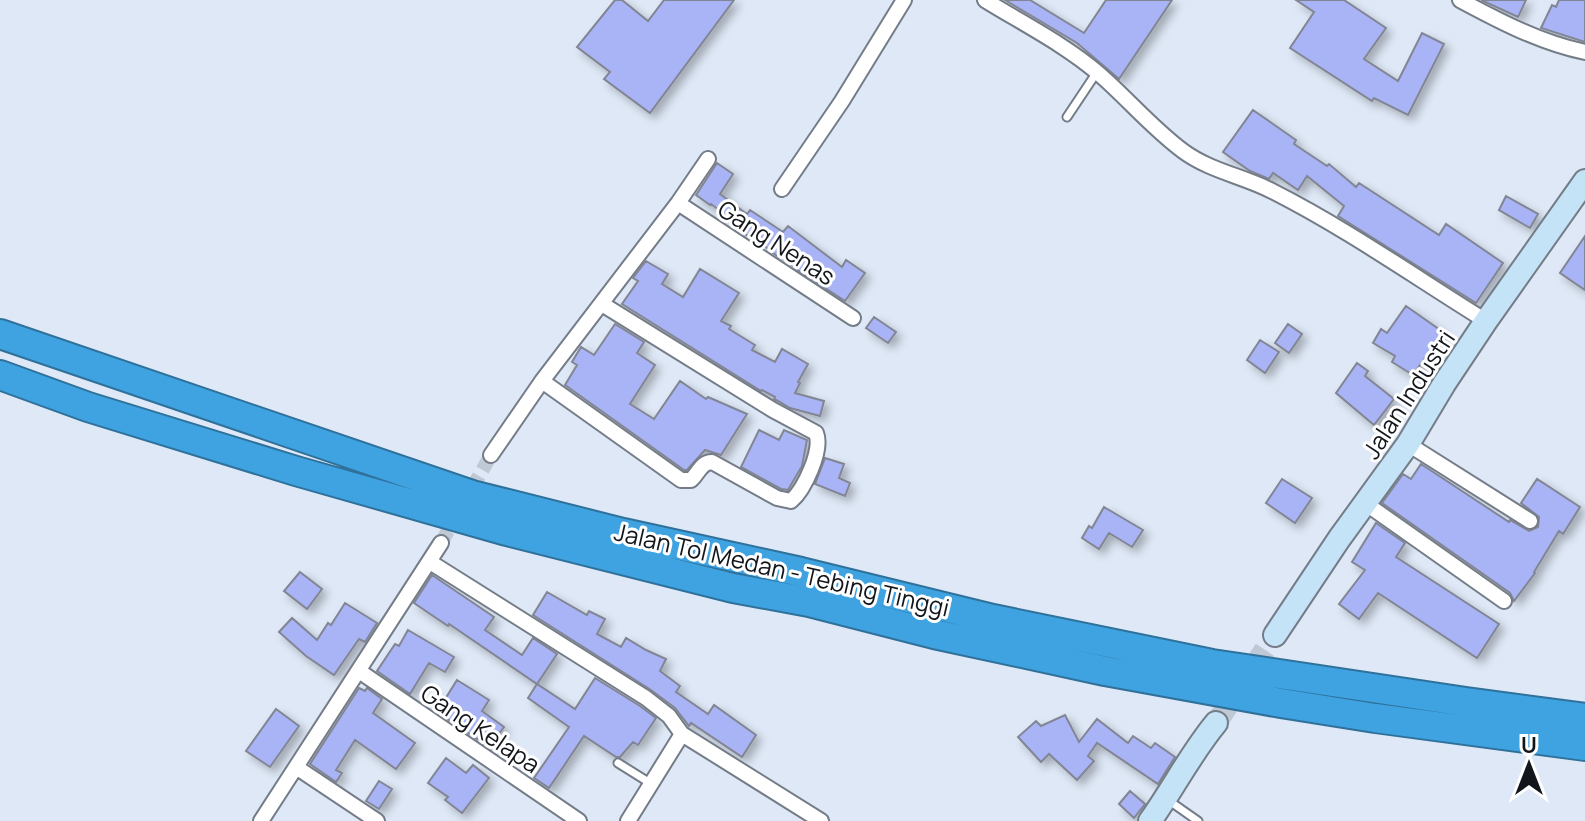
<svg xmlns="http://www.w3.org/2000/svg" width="1585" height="821" viewBox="0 0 1585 821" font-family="Manrope,sans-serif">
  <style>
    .building { fill: #a8b4f5; stroke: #828593; stroke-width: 2; filter: url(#shadow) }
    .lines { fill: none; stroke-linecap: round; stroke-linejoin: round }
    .street-tunnel { stroke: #bfc8d5; stroke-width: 14; stroke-dasharray: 14 7; stroke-linecap: butt }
    .secondary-tunnel { stroke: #bfc8d5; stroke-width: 22; stroke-dasharray: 22 11; stroke-linecap: butt }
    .lane-casing { stroke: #747c88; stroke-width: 11 }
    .street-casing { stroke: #747c88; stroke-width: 18 }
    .secondary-casing { stroke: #747c88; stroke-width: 26 }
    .highway-casing { stroke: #2f719b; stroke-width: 32 }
    .lane { stroke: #fff; stroke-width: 7 }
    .street { stroke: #fff; stroke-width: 14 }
    .secondary { stroke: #c5e3f6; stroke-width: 22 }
    .highway { stroke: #3ea3e0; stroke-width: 28 }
    .labels { text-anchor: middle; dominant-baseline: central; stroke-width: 6; stroke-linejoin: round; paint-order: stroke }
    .street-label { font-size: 24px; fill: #12151a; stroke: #fff }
  </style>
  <defs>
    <filter id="shadow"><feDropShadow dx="5" dy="5" stdDeviation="4" flood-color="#0004"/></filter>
  </defs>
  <rect width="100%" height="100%" fill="#dee8f6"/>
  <!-- building -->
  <path class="building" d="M615,0H622L648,21L664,0H734L650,113L604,79L610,72L577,47Z
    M1005,0H1030L1084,33L1106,0H1172L1119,79L1077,43Z
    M1296,0H1344L1386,28L1364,59L1398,81L1422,33L1444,44L1408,115L1374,98L1372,101L1290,48L1314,12Z
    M1481,0H1526L1518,17Z
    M1559,0H1585V42L1541,28L1552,5L1556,7Z
    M1253,110L1296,140L1294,144L1327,166L1329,164L1356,187L1359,183L1439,235L1446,224L1503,263L1476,303L1338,216L1344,206L1307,176L1298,190L1273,173L1269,179L1250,171L1223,152Z
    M717,163L733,174L720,194L747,214L750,210L783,232L788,226L842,267L846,260L865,273L845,301L796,269L781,255L779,258L777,256L754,238L753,239L737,229L739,225L711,204L710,205L696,195Z
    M1506,196L1538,214L1530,228L1499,210Z
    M1585,236V290L1560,273Z
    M646,261L668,274L662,284L683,297L700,269L739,293L721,321L731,326L729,329L755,345L752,350L775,362L782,349L808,364L798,382L800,383L795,393L824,401L820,416L790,408L778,401L774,399L775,397L762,390L761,391L622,304L638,281L633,278Z
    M1406,306L1443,332L1413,375L1392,362L1395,356L1373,343L1381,329L1387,333Z
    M874,317L896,332L888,343L866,328Z
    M615,324L644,342L637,353L655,365L630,404L654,419L680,381L706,399L708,397L747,414L721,455L705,450L687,470H684L565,385L577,365L572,362L581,347L594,355Z
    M1288,324L1302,334L1289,353L1275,343Z
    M1260,340L1279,352L1265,373L1247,360Z
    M1357,363L1368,371L1365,376L1394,399L1374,425L1336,393Z
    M759,430L779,440L784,430L807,440L802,466L788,490L781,489L741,467Z
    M825,458L844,464L839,478L850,483L845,496L815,484Z
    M1421,464L1509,522L1510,520L1529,531L1538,527L1539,517L1521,503L1537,479L1580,507L1563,534L1559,531L1534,572L1535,573L1514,601L1510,593L1382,503L1403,474L1411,479Z
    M1282,479L1312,498L1295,523L1266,503Z
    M1104,507L1143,530L1132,547L1109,533L1099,549L1082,538L1089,526L1092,528Z
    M1376,523L1405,543L1396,557L1499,624L1477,658L1378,593L1359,619L1339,604L1365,570L1352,562Z
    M300,572L322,589L307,609L284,591Z
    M432,575L494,617L485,630L522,655L533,638L557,654L537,684L449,624L448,626L414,603Z
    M547,592L587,615L589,611L605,619L597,634L621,647L626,638L646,650L666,659L660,671L680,686L676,692L708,714L714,705L756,735L742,757L691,723L689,726L675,708L651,690L533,615Z
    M345,603L377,623L365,642L359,639L334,675L306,656L279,632L292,618L317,640L328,623L331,625Z
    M408,630L454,657L445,672L429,663L410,694L377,671L395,644L399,646Z
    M595,678L640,706L656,718L638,745L633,742L620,757H616L584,736L549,788L534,778L569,727L528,698L537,684L575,709Z
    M457,680L489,700L482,711L504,727L489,747L437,712Z
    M359,688L365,691L367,688L382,699L373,713L415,743L396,769L355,740L336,770L342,773L336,782L310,764Z
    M276,709L299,726L270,767L246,751Z
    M1065,715L1079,742L1097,719L1128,743L1133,736L1151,748L1155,743L1175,757L1158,784L1097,743L1088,756L1094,761L1077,780L1049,754L1041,762L1018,737L1036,721L1041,726Z
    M446,758L466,773L473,765L489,778L462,813L445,800L448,797L428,783Z
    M379,781L392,789L379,809L366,801Z
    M1130,791L1145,804L1134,818L1119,804Z"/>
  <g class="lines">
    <!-- street-tunnel -->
    <path class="street-tunnel" d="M441,543L491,455"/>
    <!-- secondary-tunnel -->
    <path class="secondary-tunnel" d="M1216,723L1275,635"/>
    <!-- lane casing -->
    <g class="lane-casing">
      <path id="lane" d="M1067,117L1097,72
        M618,763L650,783
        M1168,800L1198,821"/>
    </g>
    <!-- street casing -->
    <g class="street-casing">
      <path id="street" d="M985,0C1022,23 1064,44 1098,73C1127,98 1152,128 1183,151C1210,171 1243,176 1272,191C1347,229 1415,277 1486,321
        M1460,0C1499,21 1541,43 1585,52
        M782,189L842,101L904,0
        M678,203L853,318
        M542,381L681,480H691C698,474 701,462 712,462L777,498L791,501C804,490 823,450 816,433L773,410L602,304
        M1408,444L1530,521
        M491,455L542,381L678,203L708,159
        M1365,503L1504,601
        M430,562L646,698L669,716L682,734L821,821
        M359,671L579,821
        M296,767L377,821
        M261,821L441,543
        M628,821L682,734"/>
    </g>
    <!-- secondary casing -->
    <g class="secondary-casing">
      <path id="secondary" d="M1275,635L1339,539L1408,444L1444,384L1486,321L1585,181
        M1150,821C1173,789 1191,753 1216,723"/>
    </g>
    <!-- highway casing -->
    <g class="highway-casing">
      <path id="highway" d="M0,334L472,495L623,533L801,572L993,619L1212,664L1466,702L1585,718
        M0,375L88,407L296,471L507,531L733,588L809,602L934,634L1105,671L1281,703L1375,718L1585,746"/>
    </g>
    <!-- lane -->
    <use href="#lane" class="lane"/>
    <!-- street -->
    <use href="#street" class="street"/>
    <!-- secondary -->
    <use href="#secondary" class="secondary"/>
    <!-- highway -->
    <use href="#highway" class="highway"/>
  </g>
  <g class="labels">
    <!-- street labels -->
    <g class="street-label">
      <text transform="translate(777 242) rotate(33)">Gang Nenas</text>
      <text transform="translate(1408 394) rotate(-57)">Jalan Industri</text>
      <text transform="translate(782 569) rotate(13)">Jalan Tol Medan - Tebing Tinggi</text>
      <text transform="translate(481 728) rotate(34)">Gang Kelapa</text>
    </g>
  </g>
  <!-- north arrow -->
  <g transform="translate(1529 765)" stroke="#ffffff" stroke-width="6" paint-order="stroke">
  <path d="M0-6L14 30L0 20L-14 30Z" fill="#12151a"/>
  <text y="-12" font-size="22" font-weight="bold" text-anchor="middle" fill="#12151a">U</text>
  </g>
</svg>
